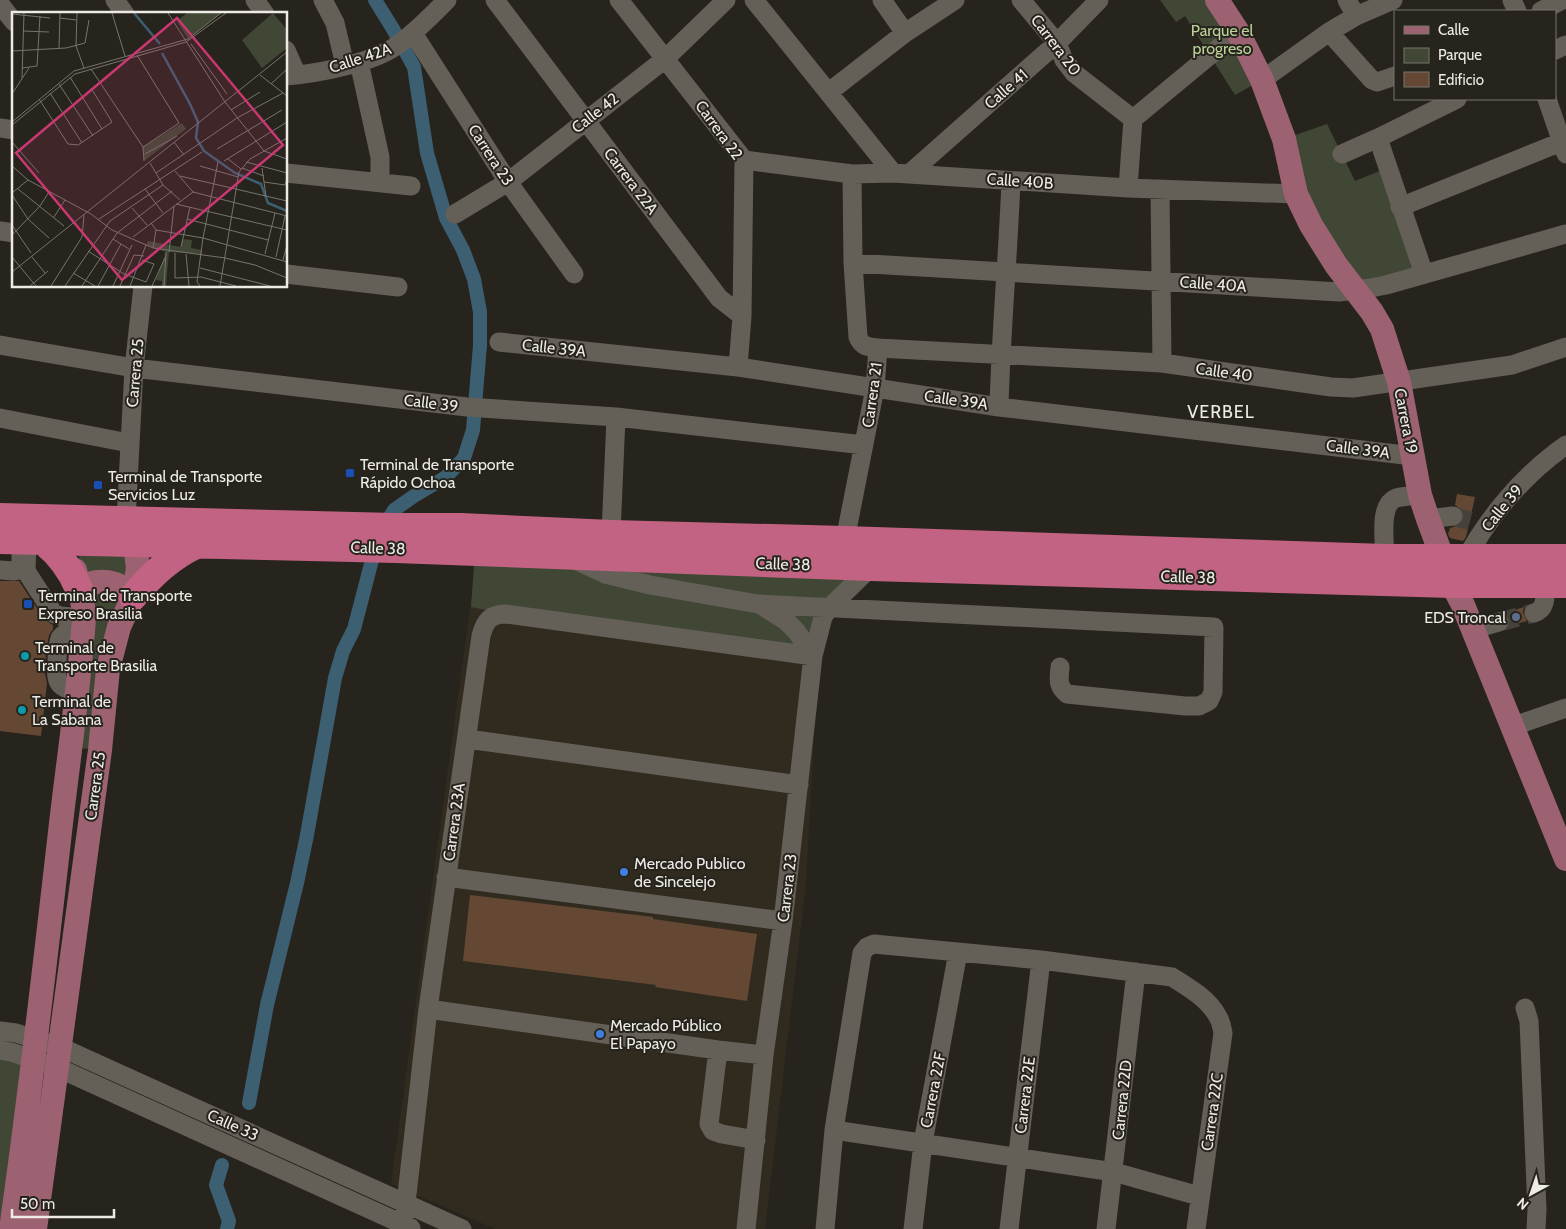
<svg xmlns="http://www.w3.org/2000/svg" width="1566" height="1229" viewBox="0 0 1566 1229" font-family="Cabin,sans-serif">
  <style>
    .built { fill: #312b1f }
    .green { fill: #404735 }
    .lines { fill: none; stroke-linecap: round; stroke-linejoin: round }
    .canal { stroke: #3c5f71; stroke-width: 14 }
    .building { fill: #654834 }
    .minor-tunnel { stroke: #45423b; stroke-width: 19; stroke-dasharray: 19 9; stroke-linecap: butt }
    .minor { stroke: #646058; stroke-width: 19 }
    .major { stroke: #9d6272; stroke-width: 24 }
    .highway { stroke: #c36383; stroke-width: 28 }
    .transit-dot { fill: #1a4fb4; stroke: #27241d; stroke-width: 2 }
    .service-dot { fill: #5c6f8a; stroke: #27241d; stroke-width: 2 }
    .culture-dot { fill: #0f9aa8; stroke: #27241d; stroke-width: 2 }
    .shop-dot { fill: #3f7fe0; stroke: #27241d; stroke-width: 2 }
    .labels { text-anchor: middle; dominant-baseline: central; stroke-width: 4; stroke-linejoin: round; paint-order: stroke }
    .park-label { font-size: 16px; fill: #bbd299; stroke: #27241d }
    .street-label { font-size: 16px; fill: #eeebe7; stroke: #27241d }
    .poi-label { font-size: 16px; fill: #eeebe7; stroke: #27241d; text-anchor: start }
    .neighbourhood-label { font-size: 18px; letter-spacing: 1px; fill: #eeebe7; stroke: #27241d }
    .inset-river { fill: none; stroke: #3c5f71; stroke-width: 2.5 }
    .inset-road { fill: none; stroke: #77746e; stroke-width: 1 }
    .view { fill: #c93870; fill-opacity: 0.15; stroke: #c93870; stroke-width: 2.5 }
    .inset-edge { fill: none; stroke: #eeebe7; stroke-width: 2.5 }
  </style>
  <rect width="100%" height="100%" fill="#27241d"/>
  <!-- built -->
  <path class="built" d="M472,594L819,645L806,884L765,1229H495L391,1184Z"/>
  <!-- green -->
  <path class="green" d="M1160,0H1216L1262,80L1235,95L1185,16L1176,22Z
    M1327,124L1355,181L1387,168L1424,274L1356,290L1336,265L1284,139Z
    M79,542L139,544L100,750L69,747L79,589Z
    M475,552L871,567L829,608L813,656L506,614L471,607Z
    M0,1050L34,1059L13,1216L0,1218Z"/>
  <g class="lines">
    <!-- canal -->
    <path class="canal" d="M249,1103L267,1005L297,883L307,835L335,678L343,651L354,629L378,537L394,510L414,496L446,477L464,458L473,430L480,345V312L474,279L463,250L446,218L427,153L414,67L393,29L375,0
      M222,1165L216,1185L229,1221L227,1229"/>
  </g>
  <!-- building -->
  <path class="building" d="M1457,494L1475,497L1466,537L1463,541L1450,538L1448,534L1450,528L1459,525L1463,520L1464,514L1462,510L1455,505Z
    M0,581H19L44,619L53,625V629L49,635L46,651L45,674L47,683L41,736L0,731Z
    M1524,607L1523,612L1527,621L1509,626L1510,618L1505,613Z
    M470,895L653,917V919L757,934L747,1001L655,987L656,985L463,961Z"/>
  <g class="lines">
    <!-- minor-tunnel -->
    <path class="minor-tunnel" d="M1453,516L1470,521
      M1499,622L1534,613"/>
    <!-- minor -->
    <path class="minor" d="M115,0L125,14
      M255,0L265,14
      M323,0L335,23L345,65
      M495,0L719,298L742,316
      M619,0L744,160L742,316L738,367
      M754,0L893,173
      M882,0L905,33
      M1021,0L1057,43L1064,60L1074,73L1133,119L1128,188
      M1347,0L1356,16
      M1512,0L1517,11
      M0,4L14,22
      M1541,11L1562,0
      M1329,32L1372,80L1377,82L1395,76
      M413,33L508,182L574,274
      M286,50L297,75
      M1555,50L1566,45
      M359,62L380,157V183
      M286,76C316,74 372,63 396,46C415,33 431,16 447,0
      M1262,80L1329,32L1356,16L1393,0
      M829,92L905,33L955,0
      M1547,99L1566,154
      M1133,119L1238,32
      M0,128L14,130
      M1378,138L1424,274
      M1342,154L1378,138L1457,99
      M744,160L852,174L893,173L1128,188L1296,194
      M286,173L411,186
      M909,174L1057,43L1099,0
      M1160,189L1162,363
      M1400,207L1566,140
      M455,214L508,182L665,59L726,0
      M0,231L14,233
      M853,263L1339,292L1371,288L1386,285L1566,234
      M286,274L398,287
      M499,342L738,367L999,407L1413,456
      M0,345L134,368L467,407L616,417L864,445
      M878,348L1162,363L1331,387L1353,388L1512,365L1566,347
      M999,407C1001,331 1008,256 1011,181
      M0,418L129,443
      M1428,519L1453,516
      M126,521L134,368L143,286
      M611,534L616,417
      M27,540L26,571L53,613L60,616L84,618
      M845,540L875,388L878,348C869,347 862,347 858,337L853,263L852,174
      M1385,558C1385,542 1378,505 1396,498C1404,496 1413,496 1420,495
      M575,560L605,574L650,585L758,604L1214,627L1213,692L1209,701L1199,706H1185L1067,694C1057,685 1059,680 1060,667
      M1462,566C1486,519 1523,475 1566,445
      M0,570L14,571L19,570L21,565V552
      M761,605L786,621L797,632L813,656
      M1534,613C1547,609 1545,596 1545,584
      M1472,630L1499,622
      M77,691C57,689 55,680 57,661C57,653 58,645 60,638C66,630 74,632 83,633
      M1511,727L1566,708
      M467,739L799,785
      M446,877L783,921
      M1525,1008L1529,1021L1537,1210L1536,1229
      M428,1009L718,1050L764,1055
      M0,1031L16,1033L60,1047L462,1229
      M0,1050L11,1052L56,1067L411,1228
      M718,1050L709,1124L713,1131L722,1134L756,1140
      M834,1130L1114,1172L1199,1196
      M402,1224L406,1203L428,1009L481,636C485,621 490,614 506,614L813,656
      M746,1229L764,1055L783,921L813,656L823,617L829,608L871,567
      M825,1229L834,1130L862,953L867,947L874,944L1041,960L1172,977C1188,987 1209,999 1218,1017C1221,1021 1222,1028 1223,1033L1196,1229
      M913,1229L923,1143L958,952
      M1009,1229L1041,960
      M1106,1229L1136,972"/>
    <!-- major -->
    <path class="major" d="M1217,0L1238,32L1262,80L1284,139L1296,194L1311,225L1336,265L1372,312L1382,329L1399,382L1420,495L1428,519L1452,584L1463,605L1566,859
      M79,589C97,577 119,580 133,597
      M11,1229C30,1097 45,964 60,832C68,761 79,690 84,618L83,606L75,570
      M35,1229L100,750L108,669L119,627L134,595L138,568L136,552L128,527"/>
    <!-- highway -->
    <path class="highway" d="M0,517L394,527H461L611,534L845,540L1385,558H1566
      M0,540L396,549L871,567L1452,584H1566
      M44,542C60,555 71,570 79,589
      M133,597C151,575 170,557 196,545"/>
  </g>
  <!-- markers -->
  <g class="transit-dot">
    <rect x="345" y="468" width="10" height="10" rx="2.5"/>
    <rect x="93" y="480" width="10" height="10" rx="2.5"/>
    <rect x="23" y="599" width="10" height="10" rx="2.5"/>
  </g>
  <circle class="service-dot" cx="1516" cy="617" r="5"/>
  <g class="culture-dot">
    <circle cx="25" cy="656" r="5"/>
    <circle cx="22" cy="710" r="5"/>
  </g>
  <g class="shop-dot">
    <circle cx="624" cy="872" r="5"/>
    <circle cx="600" cy="1034" r="5"/>
  </g>
  <g class="labels">
    <!-- park labels -->
    <g class="park-label">
      <text x="1222" y="30">Parque el<tspan x="1222" dy="18">progreso</tspan></text>
    </g>
    <!-- street labels -->
    <g class="street-label">
      <text transform="translate(1056 45) rotate(53)">Carrera 20</text>
      <text transform="translate(360 58) rotate(-18)">Calle 42A</text>
      <text transform="translate(1006 89) rotate(-41)">Calle 41</text>
      <text transform="translate(595 113) rotate(-38)">Calle 42</text>
      <text transform="translate(719 130) rotate(54)">Carrera 22</text>
      <text transform="translate(491 155) rotate(57)">Carrera 23</text>
      <text transform="translate(631 181) rotate(53)">Carrera 22A</text>
      <text transform="translate(1020 181) rotate(4)">Calle 40B</text>
      <text transform="translate(1213 284) rotate(4)">Calle 40A</text>
      <text transform="translate(554 348) rotate(6)">Calle 39A</text>
      <text transform="translate(1224 372) rotate(8)">Calle 40</text>
      <text transform="translate(135 373) rotate(-85)">Carrera 25</text>
      <text transform="translate(872 395) rotate(-82)">Carrera 21</text>
      <text transform="translate(956 400) rotate(8)">Calle 39A</text>
      <text transform="translate(431 403) rotate(7)">Calle 39</text>
      <text transform="translate(1406 421) rotate(79)">Carrera 19</text>
      <text transform="translate(1358 449) rotate(7)">Calle 39A</text>
      <text transform="translate(1502 508) rotate(-51)">Calle 39</text>
      <text transform="translate(378 548) rotate(2)">Calle 38</text>
      <text transform="translate(783 564) rotate(2)">Calle 38</text>
      <text transform="translate(1188 577) rotate(2)">Calle 38</text>
      <text transform="translate(95 786) rotate(-82)">Carrera 25</text>
      <text transform="translate(454 822) rotate(-82)">Carrera 23A</text>
      <text transform="translate(787 888) rotate(-83)">Carrera 23</text>
      <text transform="translate(933 1090) rotate(-79)">Carrera 22F</text>
      <text transform="translate(1025 1095) rotate(-83)">Carrera 22E</text>
      <text transform="translate(1122 1100) rotate(-84)">Carrera 22D</text>
      <text transform="translate(1212 1112) rotate(-82)">Carrera 22C</text>
      <text transform="translate(233 1125) rotate(24)">Calle 33</text>
    </g>
    <!-- poi labels -->
    <g class="poi-label">
      <text x="360" y="464">Terminal de Transporte<tspan x="360" dy="18">Rápido Ochoa</tspan></text>
      <text x="108" y="476">Terminal de Transporte<tspan x="108" dy="18">Servicios Luz</tspan></text>
      <text x="38" y="595">Terminal de Transporte<tspan x="38" dy="18">Expreso Brasilia</tspan></text>
      <text x="1506" y="617" text-anchor="end">EDS Troncal</text>
      <text x="35" y="647">Terminal de<tspan x="35" dy="18">Transporte Brasilia</tspan></text>
      <text x="32" y="701">Terminal de<tspan x="32" dy="18">La Sabana</tspan></text>
      <text x="634" y="863">Mercado Publico<tspan x="634" dy="18">de Sincelejo</tspan></text>
      <text x="610" y="1025">Mercado Público<tspan x="610" dy="18">El Papayo</tspan></text>
    </g>
    <!-- neighbourhood labels -->
    <g class="neighbourhood-label">
      <text x="1221" y="412">VERBEL</text>
    </g>
  </g>
  <!-- overview -->
  <g transform="translate(12 12)">
    <rect width="275" height="275" fill="#27241d"/>
    <path d="M175,1H209L176,27L165,9ZM261,1L275,18V36L250,56L230,28ZM170,111L174,117L132,149L131,135ZM170,227L180,228L179,236L190,238V242L157,240L154,274H150V269L144,268L154,240L134,233L136,229L169,235Z" fill="#404735"/>
    <path class="inset-river" d="M122,1L148,32M150,41L178,92L186,110L184,126L192,139L223,161L249,172L256,191L275,199"/>
    <path class="inset-road" d="M65,1L64,34L72,56M100,1L113,44M156,1L213,90M0,2L38,6M48,6L64,8M11,19L37,20M179,32L215,82M47,36L48,1M0,39L54,36L73,31L77,8M125,43L167,111L131,135M10,56L25,54L28,4M79,57L131,135L132,149M248,63L275,84M58,65L90,117M10,66L12,1M47,72L81,124M259,72L275,57M38,81L70,131M0,82L17,56M27,87L56,132L66,133L100,110L79,76M213,90L252,139L275,147M219,98L248,80M0,110L62,59L176,27L209,1M0,113L63,62L174,30L214,1M0,130L27,161M162,130L172,143M205,137L270,98M133,142L165,124M216,147L229,157M212,149L275,110M234,150L275,161M138,151L151,173L168,188M0,154L16,168L79,202L100,218L141,236L213,246L243,253L275,266M188,154L226,165M230,156L252,164M250,156L254,184M163,159L181,180L275,204M144,161L225,106L271,81M168,164L275,189M252,170L273,173L275,167M6,177L52,214M133,177L151,201M0,181L16,168M0,183L16,207L37,226M164,192L275,218M120,196L135,213M42,205L53,188M87,207L190,140M175,207L256,228M139,211L144,218L191,226L275,250M0,213L19,241M0,223L28,194L37,180M121,225L181,180M101,227L117,237M169,235L178,195M141,236L144,218M76,239L112,262L134,270L142,252L130,248M157,240L162,194M163,241V266L189,265L224,274M174,242L177,274M253,242L263,201M0,245L24,274M20,245L33,261M264,245L273,204M271,248L275,233M188,256L258,274M0,260L275,40M61,261L83,274M18,274L36,259M39,274L70,225L72,203M53,274L98,209L151,173M70,274L105,221L160,179M86,274L109,232M101,274L120,233M108,274L122,243L132,244M118,274L134,233M140,274L153,246M152,274L154,240M188,274L185,270L191,226L206,150M208,274L227,160L238,147L275,126"/>
    <path class="view" d="M165,6L271,133L110,268L4,141Z"/>
    <rect width="275" height="275" class="inset-edge"/>
  </g>
  <!-- legend -->
  <rect x="1394" y="10" width="162" height="90" fill="#27241d" stroke="#77746e"/>
  <rect x="1404" y="26" width="25" height="8" fill="#9d6272" stroke="#77746e"/>
  <text x="1438" y="35" font-size="15" fill="#eeebe7">Calle</text>
  <rect x="1404" y="48" width="25" height="15" fill="#404735" stroke="#77746e"/>
  <text x="1438" y="60" font-size="15" fill="#eeebe7">Parque</text>
  <rect x="1404" y="72" width="25" height="15" fill="#654834" stroke="#77746e"/>
  <text x="1438" y="85" font-size="15" fill="#eeebe7">Edificio</text>
  <!-- north arrow -->
  <g transform="translate(1531 1194) rotate(220)" stroke="#27241d" stroke-width="4" paint-order="stroke">
  <path d="M0-4L9 19L0 12L-9 19Z" fill="#eeebe7"/>
  <text y="-8" font-size="14" font-weight="bold" text-anchor="middle" fill="#eeebe7">N</text>
  </g>
  <!-- scale -->
  <path d="M12 1209v8h102v-8" fill="none" stroke="#eeebe7" stroke-width="2.5"/>
  <text x="20" y="1209" font-size="15" fill="#eeebe7" stroke="#27241d" stroke-width="4" paint-order="stroke">50 m</text>
</svg>
